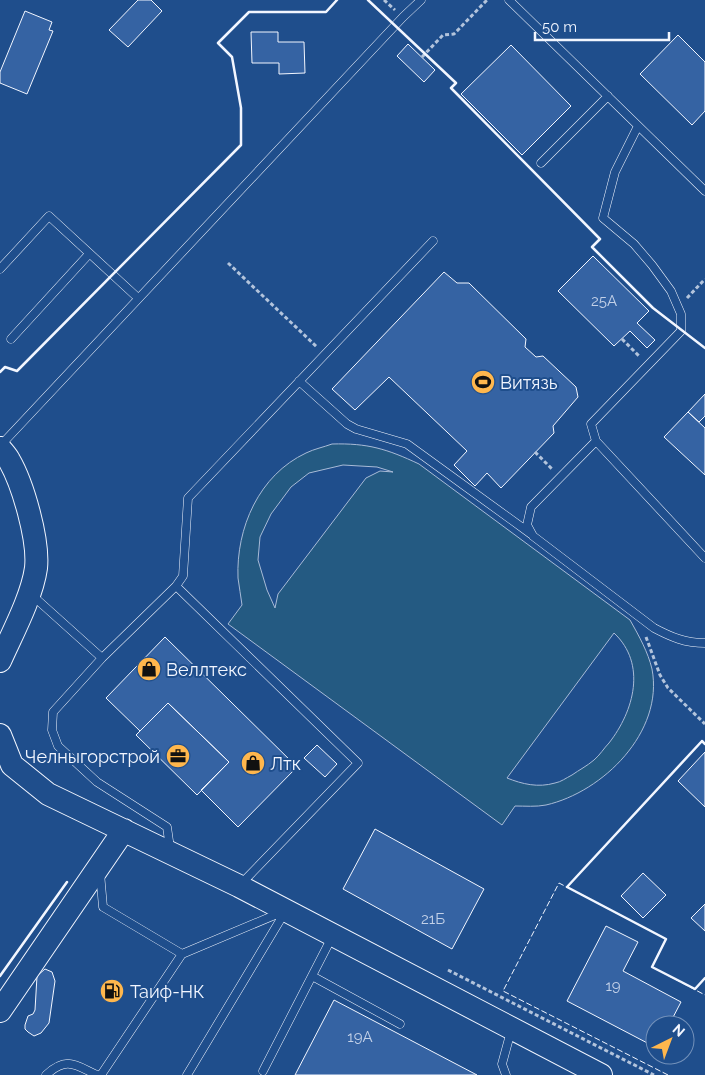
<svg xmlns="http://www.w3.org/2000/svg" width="705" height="1075" viewBox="0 0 705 1075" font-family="Raleway,sans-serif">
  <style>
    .garden { fill: #245a82; stroke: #a8bbd7; fill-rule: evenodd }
    .building { fill: #3563a3; stroke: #f2f6ff }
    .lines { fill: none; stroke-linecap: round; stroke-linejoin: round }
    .lane-casing { stroke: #f2f6ff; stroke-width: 9 }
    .secondary-casing { stroke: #f2f6ff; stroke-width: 24 }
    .path { stroke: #b3c4dc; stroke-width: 3; stroke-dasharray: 4 2.5; stroke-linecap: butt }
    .lane { stroke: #1f4e8c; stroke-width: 8 }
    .secondary { stroke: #1f4e8c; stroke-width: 22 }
    .fence { stroke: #f2f6ff; stroke-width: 1; stroke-dasharray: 6 2.5; stroke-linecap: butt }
    .wall { stroke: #f2f6ff; stroke-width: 2.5 }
    .labels { text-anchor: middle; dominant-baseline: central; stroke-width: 4; stroke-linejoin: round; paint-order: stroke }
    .number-label { font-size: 15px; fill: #c3d1e8 }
    .poi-label { font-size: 18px; fill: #f2f6ff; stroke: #1f4e8c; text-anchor: start }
  </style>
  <rect width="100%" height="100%" fill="#1f4e8c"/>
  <!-- garden -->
  <path class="garden" d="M332,444C368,443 387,449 419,464L630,620C639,636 648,652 652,669C664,732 603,792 546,805C536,807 525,806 515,806L502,825L228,624L242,605C241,596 239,587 238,578C236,528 259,475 306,453C314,449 324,447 332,444ZM343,465L377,467L393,472L380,471L366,478L278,594L275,608L267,590L258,560L260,537L271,514L291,487L309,473ZM614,633C647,664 634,711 609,743C604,748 600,755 594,760C587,766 579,770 572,775C566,778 561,782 555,783C538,788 522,784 507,778Z"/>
  <!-- building -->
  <path class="building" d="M138,0H151L162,11L128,47L109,30Z
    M25,11L52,22L49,30L53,31L27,94L0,83V72Z
    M251,32H278V42H304L305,73L279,74V63H252Z
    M678,35L705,62V111L692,125L640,74Z
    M408,44L435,70L424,82L397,56Z
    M511,45L571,106L522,155L461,94Z
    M593,256L649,311L637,323L655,340L647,348L630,331L614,346L558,291Z
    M444,272L457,283H469L526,339L525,347L536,357L543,356L576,387L578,397L553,426L554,433L501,488L487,473L475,486L454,465L467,451L389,377L355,410L332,389Z
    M705,394V416L699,422L688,412Z
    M688,412L705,428V475L664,437Z
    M165,637L297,767L238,827L201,790L229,762L168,703L140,731L106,698Z
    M168,703L229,762L197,795L136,735Z
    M317,745L337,764L325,777L304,758Z
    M705,752V807L678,781Z
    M375,829L484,889L452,949L343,889Z
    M643,873L666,895L643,918L621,896Z
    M705,904V931L691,918Z
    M606,926L638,942L623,971L681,1002L669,1025H655V1047L567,1001Z
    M45,969L52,972L55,981L49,1023L41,1033L34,1036L28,1032L25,1029V1025L28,1016L33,1014L35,1010L37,976Z
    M334,1000L477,1075H295Z"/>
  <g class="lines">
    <!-- lane casing -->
    <g class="lane-casing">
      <path id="lane" d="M509,0L705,191
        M638,126L615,172L603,218L634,244L652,265L671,291L681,314V331L591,424L596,441L705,558
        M541,163L608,96
        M0,269L49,216L138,298
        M11,339L89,254
        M299,381L347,424L356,429L407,444L531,534
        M596,441L531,507L527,525L533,536L654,628C671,637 685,643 705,643
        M0,446L403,17L421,0
        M176,586L358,763L241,884
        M33,596L102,658
        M170,848L167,827L97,782L58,746L52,730L53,712L102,658L176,586L183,576L188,498L433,241
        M100,873L103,907L182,954
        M312,976L400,1024
        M263,1071L332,937
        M46,1075C67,1056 75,1065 97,1075
        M101,1075L182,954L282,912
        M187,1075L285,912
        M506,1075L502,1064L511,1031"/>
    </g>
    <!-- secondary casing -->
    <g class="secondary-casing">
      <path id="secondary" d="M0,448C3,452 7,456 9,460C23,484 39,540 36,568C32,597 12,634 0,661
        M0,735L12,765L48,794L239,886L601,1075
        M0,1011L124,830"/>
    </g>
    <!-- path -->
    <path class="path" d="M384,0L395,10
      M422,57L443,35L454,34L487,0
      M228,263L317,347
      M687,298L705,279
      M622,339L640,357
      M535,452L553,470
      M646,637L660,675L668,688L705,724
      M448,970L654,1075"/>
    <!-- lane -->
    <use href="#lane" class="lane"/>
    <!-- secondary -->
    <use href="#secondary" class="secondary"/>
    <!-- fence -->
    <path class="fence" d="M668,1075L503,991L559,883L666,939L652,967L705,995"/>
    <!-- wall -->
    <path class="wall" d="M368,0L456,83L451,88L600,239L592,247L653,308L705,348
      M0,372L5,367L17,371L241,145V108L232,57L218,43L249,12H326L337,0
      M705,744L702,741L567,887L666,939L652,967L695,989L705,978
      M0,976L67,882"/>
  </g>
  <!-- icons -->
  <defs>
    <g id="stadium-disc" transform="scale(1.25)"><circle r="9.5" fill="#ffb74d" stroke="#1f4e8c"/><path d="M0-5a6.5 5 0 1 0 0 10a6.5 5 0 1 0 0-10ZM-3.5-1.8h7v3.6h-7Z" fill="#111"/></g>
    <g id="shop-disc" transform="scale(1.25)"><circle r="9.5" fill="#ffb74d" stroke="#1f4e8c"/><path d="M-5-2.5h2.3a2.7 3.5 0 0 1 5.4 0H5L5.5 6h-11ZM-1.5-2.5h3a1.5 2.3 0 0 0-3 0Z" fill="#111"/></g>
    <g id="office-disc" transform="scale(1.25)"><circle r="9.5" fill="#ffb74d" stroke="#1f4e8c"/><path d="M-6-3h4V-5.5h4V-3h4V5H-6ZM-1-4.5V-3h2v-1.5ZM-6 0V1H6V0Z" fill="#111"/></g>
    <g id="fuel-disc" transform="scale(1.25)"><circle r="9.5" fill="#ffb74d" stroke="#1f4e8c"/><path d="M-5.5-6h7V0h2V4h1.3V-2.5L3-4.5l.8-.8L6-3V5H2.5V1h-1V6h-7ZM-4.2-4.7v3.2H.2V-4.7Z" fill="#111"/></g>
  </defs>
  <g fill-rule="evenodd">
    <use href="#stadium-disc" x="483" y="382"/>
    <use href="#shop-disc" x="149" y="669"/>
    <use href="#office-disc" x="178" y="756"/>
    <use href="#shop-disc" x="253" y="763"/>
    <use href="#fuel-disc" x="112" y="991"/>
  </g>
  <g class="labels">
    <!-- number labels -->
    <g class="number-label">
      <text x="604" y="301">25А</text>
      <text x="433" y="919">21Б</text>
      <text x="613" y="986">19</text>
      <text x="360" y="1037">19А</text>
    </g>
    <!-- poi labels -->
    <g class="poi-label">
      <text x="500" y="382">Витязь</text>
      <text x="166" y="669">Веллтекс</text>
      <text x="160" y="756" text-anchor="end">Челныгорстрой</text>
      <text x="270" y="763">Лтк</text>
      <text x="130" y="991">Таиф-НК</text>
    </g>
  </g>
  <!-- north arrow -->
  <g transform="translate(670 1040) rotate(42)"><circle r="24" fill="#1f4e8c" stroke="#7391ba"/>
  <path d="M0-4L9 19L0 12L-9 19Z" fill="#ffb74d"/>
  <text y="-8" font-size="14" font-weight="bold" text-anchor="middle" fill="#f2f6ff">N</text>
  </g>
  <!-- scale -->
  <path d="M535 32v8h134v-8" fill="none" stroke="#f2f6ff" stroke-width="2.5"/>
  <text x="542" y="32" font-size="15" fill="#f2f6ff" stroke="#1f4e8c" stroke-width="4" paint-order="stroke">50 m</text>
</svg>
